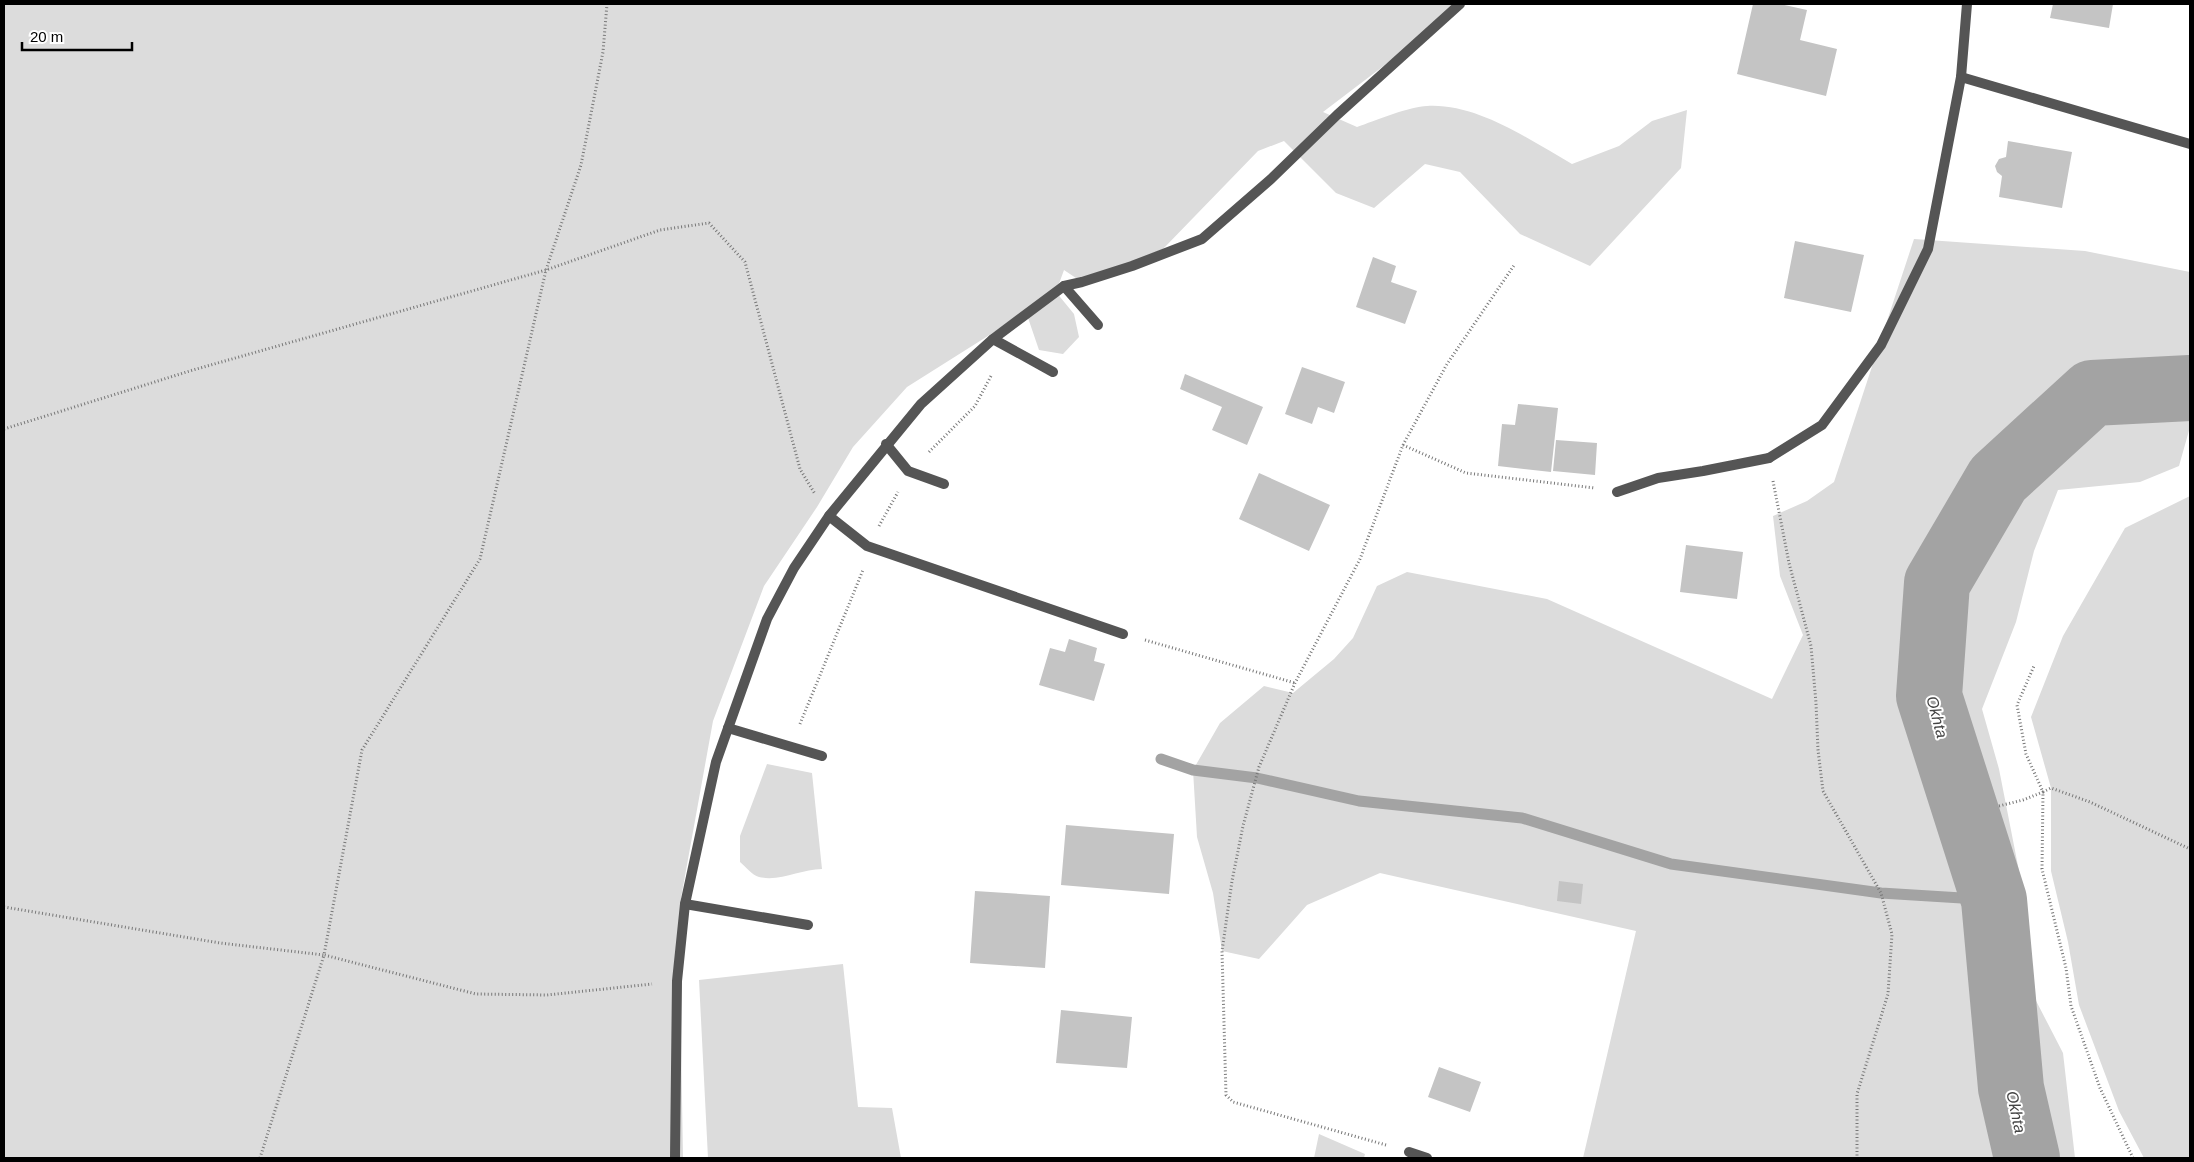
<svg xmlns="http://www.w3.org/2000/svg" width="2194" height="1162" viewBox="0 0 2194 1162" font-family="Helvetica,sans-serif">
  <style>
    .green { fill: #dcdcdc }
    .lines { fill: none; stroke-linecap: round; stroke-linejoin: round }
    .stream { stroke: #a3a3a3; stroke-width: 11 }
    .river { stroke: #a3a3a3; stroke-width: 66 }
    .building { fill: #c4c4c4 }
    .path { stroke: #777; stroke-width: 3; stroke-dasharray: 1 2.5; stroke-linecap: butt }
    .service { stroke: #555; stroke-width: 10 }
    .minor { stroke: #555; stroke-width: 10 }
    .labels { text-anchor: middle; dominant-baseline: central; stroke-width: 4; stroke-linejoin: round; paint-order: stroke }
    .water-label { font-size: 16px; font-style: italic; fill: #444; stroke: #fff }
  </style>
  <rect width="100%" height="100%" fill="#fff"/>
  <!-- green -->
  <path class="green" d="M4,4H1465L1323,112L1357,127C1374,121 1411,106 1427,106C1477,103 1530,140 1572,164L1619,146L1652,121L1687,110L1681,168L1590,266L1520,234L1460,172L1425,164L1374,208L1336,193L1284,141L1258,151L1163,249L1082,282L1064,270L1056,292L1074,314L1079,337L1063,354L1039,350L1026,312L907,387L853,447L817,507L764,586L713,721L681,898L680,978L683,1158H4Z
    M1914,239L2085,251L2190,272V427L2179,466L2140,482L2058,490L2034,551L2016,622L1982,709L1999,769L2019,871L2031,991L2063,1053L2075,1158H1583L1636,931L1380,873L1307,905L1259,959L1222,951L1213,893L1197,837L1193,770L1220,723L1264,686L1293,693L1334,659L1353,638L1377,586L1407,572L1547,599L1772,699L1803,635L1780,576L1773,516L1807,501L1834,482Z
    M2190,496V1158H2144L2119,1111L2079,1005L2068,942L2051,871V788L2031,717L2063,636L2125,528Z
    M767,764L812,773L822,869C801,869 780,882 759,877C752,875 745,866 740,862V836Z
    M843,964L858,1107L892,1108L901,1158H708L699,980Z
    M1319,1134L1365,1154L1364,1158H1314Z"/>
  <g class="lines">
    <!-- stream -->
    <path class="stream" d="M1161,759L1193,770L1257,778L1359,801L1522,818L1671,864L1881,893L1994,900"/>
    <!-- river -->
    <path class="river" d="M2027,1158L2011,1088L1994,900L1929,696L1937,583L1998,479L2092,393L2190,388"/>
  </g>
  <!-- building -->
  <path class="building" d="M1753,4H1780L1807,10L1800,40L1837,49L1826,96L1737,74Z
    M2053,4H2113L2109,28L2050,18Z
    M2008,141L2072,152L2062,208L1999,197L2002,176L1997,172L1995,166L1999,159L2006,157Z
    M1795,241L1864,255L1851,312L1784,298Z
    M1373,257L1396,266L1391,282L1417,291L1405,324L1356,307Z
    M1302,367L1345,382L1334,413L1318,407L1312,424L1285,414Z
    M1185,374L1263,407L1247,445L1212,430L1222,407L1180,389Z
    M1518,404L1558,408L1551,472L1498,466L1502,424L1515,425Z
    M1556,440L1597,443L1595,475L1553,471Z
    M1259,473L1330,505L1309,551L1239,519Z
    M1686,545L1743,552L1737,599L1680,592Z
    M1069,639L1097,648L1094,661L1105,664L1094,701L1039,685L1050,648L1065,652Z
    M1066,825L1174,834L1169,894L1061,885Z
    M1559,881L1583,884L1581,904L1557,901Z
    M975,891L1050,896L1045,968L970,963Z
    M1061,1010L1132,1017L1127,1068L1056,1063Z
    M1439,1067L1481,1082L1470,1112L1428,1097Z"/>
  <g class="lines">
    <!-- path -->
    <path class="path" d="M4,429L193,370L546,270L660,230L709,223L745,262L800,469L815,494
      M1403,445L1466,473L1595,488
      M929,452L975,406L991,376
      M1773,481L1789,563L1811,646L1816,703L1818,750L1823,791L1881,893L1892,934L1888,994L1857,1094V1158
      M879,526L898,492
      M1145,640L1295,683
      M800,724L863,570
      M1999,806L2023,800L2043,792L2026,754L2017,705L2034,666
      M4,907L220,943L324,955L362,750L480,559L546,270L581,165L603,52L607,4
      M1386,1145L1233,1102L1226,1095L1222,951L1232,881L1243,826L1259,767L1295,683L1360,559L1403,445L1447,364L1515,264
      M260,1158L324,955L476,994L547,995L652,984
      M2133,1158L2100,1088L2071,1006L2066,968L2042,869L2043,792L2051,788L2090,802L2190,849"/>
    <!-- service -->
    <path class="service" d="M1961,77L2190,144
      M1064,286L1098,325
      M993,339L1053,372
      M886,444L908,471L944,484
      M1617,492L1658,478L1703,471L1769,458
      M829,516L867,546L1123,634
      M728,728L822,756
      M685,904L808,925
      M1409,1152L1427,1158"/>
    <!-- minor -->
    <path class="minor" d="M1769,458L1822,425L1881,345L1928,249L1961,77L1967,4
      M675,1158L677,981L685,904L716,762L767,619L794,568L829,516L921,404L993,339L1064,286L1082,282L1132,266L1202,239L1271,179L1337,115L1460,4"/>
  </g>
  <g class="labels">
    <!-- water labels -->
    <g class="water-label">
      <text transform="translate(1937 717) rotate(75)">Okhta</text>
      <text transform="translate(2016 1112) rotate(78)">Okhta</text>
    </g>
  </g>
  <!-- border -->
  <rect width="2194" height="1162" fill="none" stroke="#000000" stroke-width="10"/>
  <!-- scale -->
  <path d="M22 42v8h110v-8" fill="none" stroke="#000000" stroke-width="2.5"/>
  <text x="30" y="42" font-size="15" fill="#000000" stroke="#ffffff" stroke-width="4" paint-order="stroke">20 m</text>
</svg>
